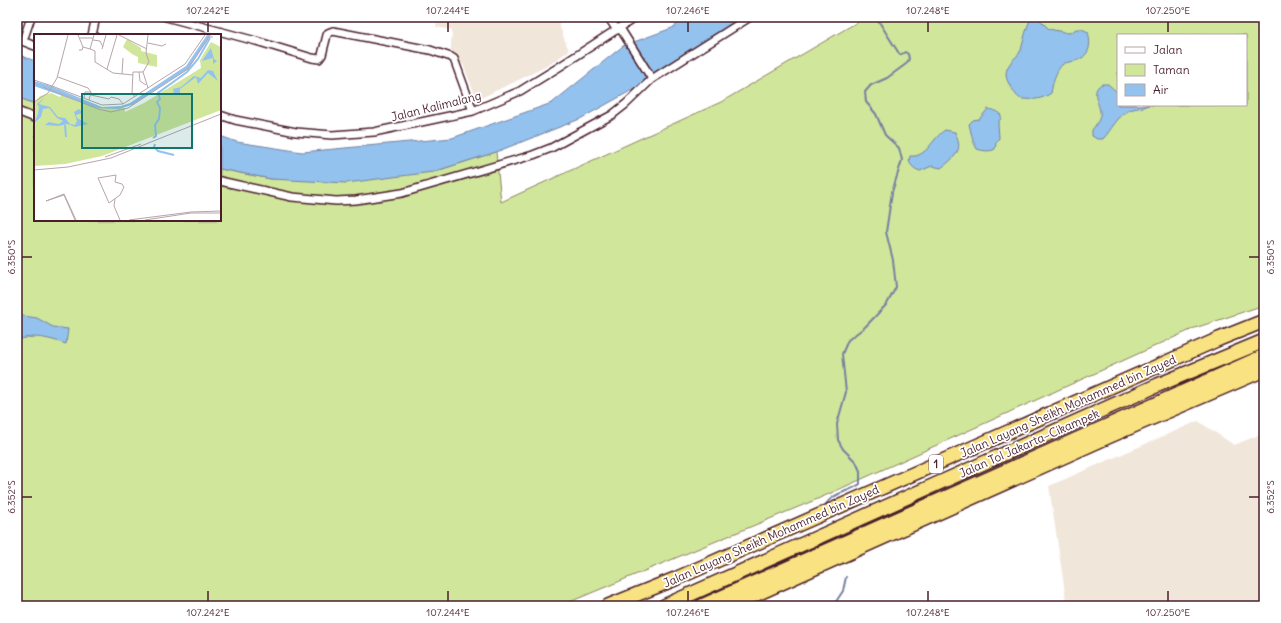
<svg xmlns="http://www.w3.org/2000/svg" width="1281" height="623" viewBox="0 0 1281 623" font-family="Delius,sans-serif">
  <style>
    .built { fill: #f1e6da }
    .green { fill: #d0e69b; stroke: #8d8263; fill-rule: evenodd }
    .water { fill: #93c2ee; stroke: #7681a0 }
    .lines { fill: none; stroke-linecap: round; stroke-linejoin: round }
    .stream { stroke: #7681a0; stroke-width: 2 }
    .street-casing { stroke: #4a1f2b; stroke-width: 10 }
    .highway-casing { stroke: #4a1f2b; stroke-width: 16 }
    .street { stroke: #fff; stroke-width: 7 }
    .highway { stroke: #f8e281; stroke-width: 13 }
    .ticks { fill: none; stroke: #4a1f2b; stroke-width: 1.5 }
    .labels { text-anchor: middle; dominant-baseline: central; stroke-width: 3.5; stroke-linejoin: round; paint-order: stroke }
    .shield { fill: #fff; stroke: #80626b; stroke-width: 1 }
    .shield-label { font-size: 11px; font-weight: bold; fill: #4a1f2b }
    .street-label { font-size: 12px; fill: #4a1f2b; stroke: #fff }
    .inset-river { fill: none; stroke: #93c2ee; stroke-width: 2 }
    .inset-road { fill: none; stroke: #b7a5aa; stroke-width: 1 }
    .view { fill: #0f766e; fill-opacity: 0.15; stroke: #0f766e; stroke-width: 2 }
    .inset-edge { fill: none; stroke: #4a1f2b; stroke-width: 2 }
    .neatline { fill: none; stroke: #4a1f2b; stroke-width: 1.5 }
    .ticks-label { font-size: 10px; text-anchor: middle; fill: #4a1f2b }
  </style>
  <rect width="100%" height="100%" fill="#fff"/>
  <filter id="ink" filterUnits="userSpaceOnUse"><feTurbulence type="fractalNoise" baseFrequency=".025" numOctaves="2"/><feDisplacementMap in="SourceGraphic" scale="8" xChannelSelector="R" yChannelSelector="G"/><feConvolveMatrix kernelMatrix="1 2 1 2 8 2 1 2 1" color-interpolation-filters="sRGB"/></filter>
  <g filter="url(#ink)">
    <!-- built -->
    <path class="built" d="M437,17H560L559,25L569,51L543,68L477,100L463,64L450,62L452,30L436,27Z
      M1264,407V606H1067L1049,486L1198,421L1234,445L1259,435L1262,408Z"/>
    <!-- green -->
    <path class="green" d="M866,17H1264V305L1195,328L820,498L560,606H17V97L35,104V220H220V169L271,179L433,172L496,152L501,202L721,102ZM1118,35H1246V105H1118Z"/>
    <!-- water -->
    <path class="water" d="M687,17H750L652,79L580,119L496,152L433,172L346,183L271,179L220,169V136L237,142L302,152L452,138L552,103L623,46L672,28Z
      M1037,17L1049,29L1068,33L1072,32L1076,29H1082L1088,32C1092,46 1089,57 1075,61C1071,62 1066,62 1063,64C1055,71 1053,83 1051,93C1043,99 1034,100 1024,99C1018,99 1016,95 1013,90C1007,82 1003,74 1009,65C1012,59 1018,57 1021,50C1024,39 1026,28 1031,18Z
      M17,54L35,61V104L17,97Z
      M1102,84H1108L1118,93V105H1149C1142,109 1135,107 1128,111C1116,118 1112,129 1103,139H1097L1092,136V130C1095,126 1099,121 1100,116C1102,106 1088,91 1102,84Z
      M988,109C992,109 998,112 1001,115V118L998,123L999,138L996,143L995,149C990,152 983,151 977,149L973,141L969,124L973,120L979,119Z
      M945,130L955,132C956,135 958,138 958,141C962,153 949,162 941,168L932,166L920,171C914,169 907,164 910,156C927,158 932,138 945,130Z
      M17,315L37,318L53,327L68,329L66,344C51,339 32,333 17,341Z"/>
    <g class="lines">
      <!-- stream -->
      <path class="stream" d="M826,504C833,493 849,492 860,484V471L856,462L843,449L838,440L837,424L846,392L842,354L848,340L865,327L887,304L896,287L893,260L886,232L892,192L902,160L899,148L885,135L876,114L866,102L865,92L871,85L887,78L906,64L909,59L908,54L905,52L900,55L876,17
        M833,606L843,591L846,577"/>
      <!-- street casing -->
      <g class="street-casing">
        <path id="street" d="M166,17L256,41L312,58L319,59L322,55L327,35L328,33L333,31L430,50L451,57L454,59L473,111
          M608,17L617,30
          M620,28L652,79
          M92,35L96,17
          M17,39L35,46
          M23,41L31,17
          M17,111L35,118
          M220,115L235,120L296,132L332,135L374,132L473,111L520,91L559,67L636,17
          M220,181L292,197L336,201L356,200L402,193L533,155L551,148L612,115L626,104L652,79L750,17"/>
      </g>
      <!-- highway casing -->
      <g class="highway-casing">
        <path id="highway" d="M608,606L675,579L1219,339L1264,321
          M664,606L1158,385L1264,341
          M702,606L1264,356
          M730,606L1110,436L1264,370"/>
      </g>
      <!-- street -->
      <use href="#street" class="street"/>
      <!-- highway -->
      <use href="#highway" class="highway"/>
    </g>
  </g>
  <!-- ticks -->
  <path class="ticks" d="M208,22V32M448,22V32M688,22V32M928,22V32M1168,22V32M22,257H32M1249,257H1259M22,497H32M1249,497H1259M208,591V601M448,591V601M688,591V601M928,591V601M1168,591V601"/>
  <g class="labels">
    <!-- shield labels -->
    <rect class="shield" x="929" y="455" width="14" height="18" rx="3"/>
    <g class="shield-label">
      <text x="936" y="464">1</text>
    </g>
    <!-- street labels -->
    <g class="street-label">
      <text transform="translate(436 106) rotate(-14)">Jalan Kalimalang</text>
      <text transform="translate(1068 406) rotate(-24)">Jalan Layang Sheikh Mohammed bin Zayed</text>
      <text transform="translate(1029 443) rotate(-24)">Jalan Tol Jakarta–Cikampek</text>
      <text transform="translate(771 536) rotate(-24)">Jalan Layang Sheikh Mohammed bin Zayed</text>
    </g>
  </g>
  <!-- overview -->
  <g transform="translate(34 34)">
    <rect width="187" height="187" fill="#fff"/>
    <path d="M93,5L107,14V17L123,21V33L104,29V23L98,20L99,17L98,20L89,13ZM177,8L187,13V76L68,122L31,130L0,132V69L6,62L17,59L26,63L28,60L63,74H91V78L110,69L167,34L166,26Z" fill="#d0e69b"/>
    <path d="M173,1H177L154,35L98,71L85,75L63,74L0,52V47L17,52L68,73L87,72L96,69L152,32ZM177,14L180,25L183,27L179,30V24L168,27ZM174,36L179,37L184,47L174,39L164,50L162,43L146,55V60H140L139,55L147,53L160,42L167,44ZM10,64L5,70L16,73L24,83L31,84L36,90L41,91L43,87L40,78L45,75L49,79L42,81L43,84L54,90L41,93L34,90L24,92L11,91L15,88L25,90L29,87L23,84L15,74L9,75L7,83L0,89L4,80L5,73L3,70Z" fill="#93c2ee"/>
    <path class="inset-river" d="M31,91L32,103M119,104L122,102L121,91L125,85L126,74L123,68L126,65L124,59L153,38L164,25L176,4M121,110L120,113L124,117L140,121"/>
    <path class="inset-road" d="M44,1L49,13M60,1L56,15L61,17V28L79,39L99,41M85,1L113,15M46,4H59M59,6L66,7L69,13M114,9L128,12L132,10M68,15L72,1M45,16H48L49,13L56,15M73,35L83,1M105,38L106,47L112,51M109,38L114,54M88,40L89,24M24,43L54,54L57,58L55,66M0,46L18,52M18,52L68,71L89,70L151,30L171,1M9,53L64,75L77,78L94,74L154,35L175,3H179M57,61L75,65L77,63L85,65L89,70M101,63L98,59L99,38H109L115,28L112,19L114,1M50,64L51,58H57M0,68L14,59L23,44L34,1M71,123L107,110M0,136L34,133L77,124L187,80M82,141L81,148L88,150L90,153L86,161L75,169L64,144ZM81,165L80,172L86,186M41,186L30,161L12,167L30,160L42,186M95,186L157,178L187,177M111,186L157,179H187"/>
    <path class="view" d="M48,60H158V114H48Z"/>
    <rect width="187" height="187" class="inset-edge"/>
  </g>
  <!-- margin -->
  <rect width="1281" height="623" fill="none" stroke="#fff" stroke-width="44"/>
  <!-- legend -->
  <rect x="1117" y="34" width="130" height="72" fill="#ffffff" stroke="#b7a5aa"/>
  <rect x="1125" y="47" width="20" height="6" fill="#ffffff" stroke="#b7a5aa"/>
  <text x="1153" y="54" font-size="12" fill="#4a1f2b">Jalan</text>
  <rect x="1125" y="64" width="20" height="12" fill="#d0e69b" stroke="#b7a5aa"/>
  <text x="1153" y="74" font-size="12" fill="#4a1f2b">Taman</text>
  <rect x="1125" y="84" width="20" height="12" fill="#93c2ee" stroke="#b7a5aa"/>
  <text x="1153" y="94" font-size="12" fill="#4a1f2b">Air</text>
  <rect x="22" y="22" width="1237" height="579" class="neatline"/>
  <g class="ticks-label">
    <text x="208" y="14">107.242°E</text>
    <text x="448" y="14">107.244°E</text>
    <text x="688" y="14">107.246°E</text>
    <text x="928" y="14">107.248°E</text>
    <text x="1168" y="14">107.250°E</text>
    <text transform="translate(11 257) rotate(-90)" y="4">6.350°S</text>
    <text transform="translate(1270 257) rotate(-90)" y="4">6.350°S</text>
    <text transform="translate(11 497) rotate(-90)" y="4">6.352°S</text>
    <text transform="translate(1270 497) rotate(-90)" y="4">6.352°S</text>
    <text x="208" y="616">107.242°E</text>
    <text x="448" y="616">107.244°E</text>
    <text x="688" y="616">107.246°E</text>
    <text x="928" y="616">107.248°E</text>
    <text x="1168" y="616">107.250°E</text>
  </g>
</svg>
